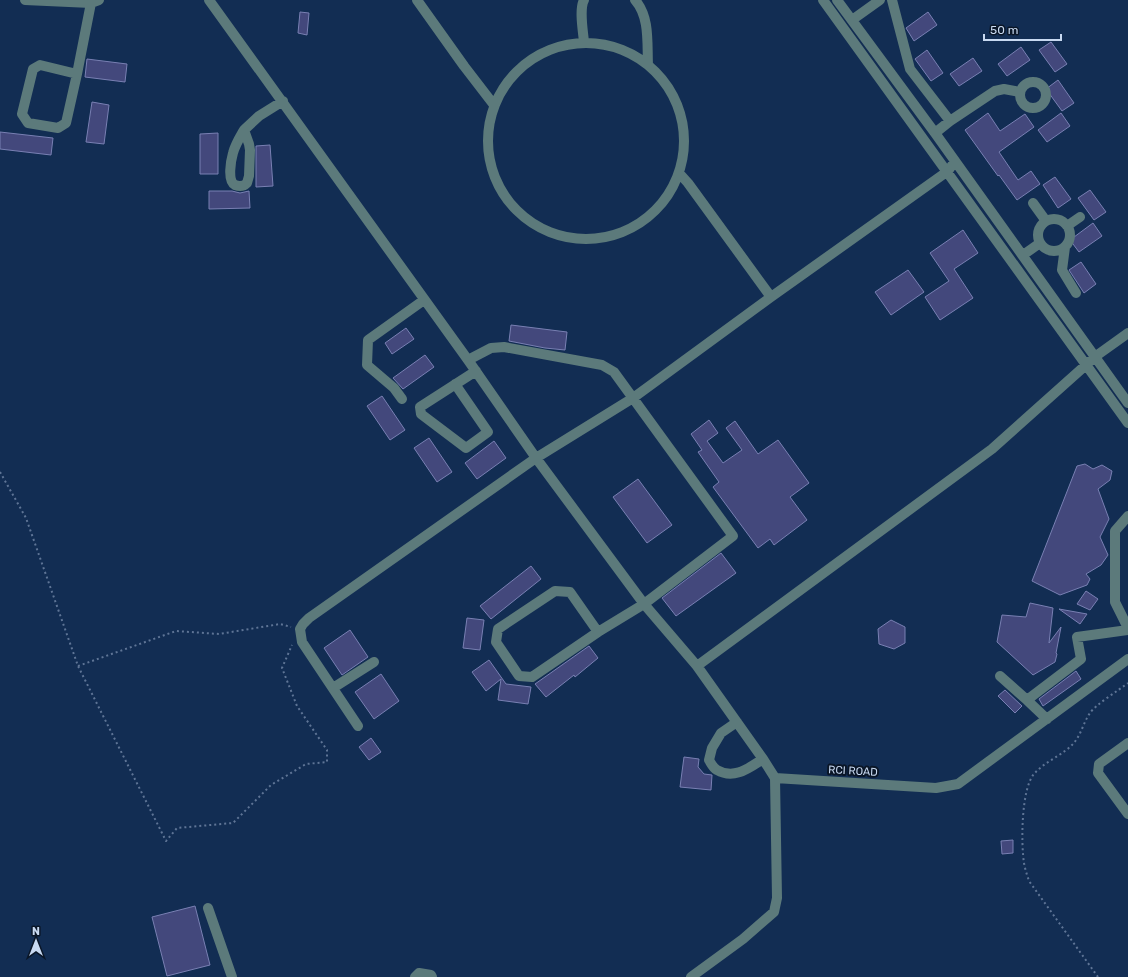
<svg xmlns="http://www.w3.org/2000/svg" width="1128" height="977" viewBox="0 0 1128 977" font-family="Rubik,sans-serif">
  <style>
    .building { fill: #43487c; stroke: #7980b3 }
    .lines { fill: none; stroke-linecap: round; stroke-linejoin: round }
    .path { stroke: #5f7596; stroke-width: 2; stroke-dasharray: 2 3; stroke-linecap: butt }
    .minor { stroke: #5c7a7b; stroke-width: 10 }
    .labels { text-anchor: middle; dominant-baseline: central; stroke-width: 4; stroke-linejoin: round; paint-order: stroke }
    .street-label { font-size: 11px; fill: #c8d9f1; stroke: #0a1627 }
  </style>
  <rect width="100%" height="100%" fill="#122d53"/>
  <!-- building -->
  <path class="building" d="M300,12L309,13L307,35L298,33Z
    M928,12L937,25L914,41L906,28Z
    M1051,42L1067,64L1055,72L1039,50Z
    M1021,47L1030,60L1007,76L998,64Z
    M927,50L943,73L931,81L915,59Z
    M973,58L982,71L959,86L950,74Z
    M87,59L127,64L125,82L85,77Z
    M1058,80L1074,103L1062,111L1046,89Z
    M92,102L109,105L104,144L86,142Z
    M988,113L1000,131L1025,114L1034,127L999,152L1018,180L1031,171L1040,184L1017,200L999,175L998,176L965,130Z
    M1061,113L1070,126L1047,142L1038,130Z
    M0,132L53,138L51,155L0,149Z
    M218,133V174H200V134Z
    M270,145L273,186L256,187V146Z
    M1055,177L1071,199L1058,208L1043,185Z
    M1090,190L1106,212L1094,220L1078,198Z
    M209,191H232L240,193L249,191L250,208L209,209Z
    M1093,223L1102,236L1079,252L1070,240Z
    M963,230L978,253L954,269L973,298L940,320L925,297L949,281L930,253Z
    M1081,262L1096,284L1084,293L1069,270Z
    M908,270L924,292L891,315L875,292Z
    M511,325L567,332L565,350L545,348L509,341Z
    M406,328L414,339L392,354L385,343Z
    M425,355L434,367L403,389L393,378Z
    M382,396L405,430L390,440L367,406Z
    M709,420L718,433L707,441L723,463L742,450L726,428L735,421L758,454L778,440L809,483L790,497L807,520L774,545L770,539L758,548L713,487L719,482L698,452L702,450L691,434Z
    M429,438L452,472L437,482L414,448Z
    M494,441L506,458L477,479L465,463Z
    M1085,464L1093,469L1102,465L1112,471L1110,480L1098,489L1109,519L1100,537L1108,555L1101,565L1086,574L1090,579L1087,585L1060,595L1032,581L1077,466Z
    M638,479L672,525L647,543L613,497Z
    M721,553L736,573L676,616L662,598Z
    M531,566L541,579L491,619L480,606Z
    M1086,591L1098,599L1090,610L1077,604Z
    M1030,603L1053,608L1049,643L1061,627L1056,653L1057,654L1055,662L1033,675L997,642L1002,615L1026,617Z
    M1059,609L1087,614L1080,624Z
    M467,618L484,620L480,650L463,648Z
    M891,620L905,627V643L894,649L879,644L878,629Z
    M350,630L368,657L342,675L324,648Z
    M589,646L598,658L575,677L574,675L546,697L535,684Z
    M489,660L506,684L531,687L528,704L498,700L501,679L486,691L472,672Z
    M1076,671L1081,679L1043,706L1039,699Z
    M381,674L399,701L374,719L355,692Z
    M1005,690L1022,706L1015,713L998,696Z
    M371,738L381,752L369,760L359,747Z
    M684,757L699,759L698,767L704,774L712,775L711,790L680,787Z
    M1013,840V853L1002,854L1001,841Z
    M195,906L210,965L167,976L152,917Z"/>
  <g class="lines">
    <!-- path -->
    <path class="path" d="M0,472L26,518L78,666L166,841L177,828L233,823L271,785L306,764L327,762V750L297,706L282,668L292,645
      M78,666L176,631L219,634L280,624L291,627
      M1098,977L1029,881C1027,875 1025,869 1024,863C1021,844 1021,789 1034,774C1044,762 1061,756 1072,745C1081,736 1083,723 1090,713C1095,705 1119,690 1128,683"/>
    <!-- minor -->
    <path class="minor" d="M25,0L91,3L99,0
      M209,0L468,360L536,458L644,604L697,666L763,759L775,778L777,898L774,912L743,939L691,977
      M417,0L464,66L494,105
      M635,0C650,17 647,43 648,65
      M823,0L1128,423
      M837,0L935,133L1128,403
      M892,0L910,69L950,121
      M852,20L880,0
      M584,42C583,31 579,9 584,0
      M488 141a98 98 0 1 1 196 0a98 98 0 1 1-196 0Z
      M77,74L40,65L33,69L22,114L28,123L58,128L66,123L77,74L91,3L89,0
      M1020 95a13 13 0 1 1 26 0a13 13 0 1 1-26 0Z
      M244,130C240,137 235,145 233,153C231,160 227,181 235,185C240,187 244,186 247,183L249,176L250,150L249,144L244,130L259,116L283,101
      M935,133L950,121L995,91L1004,89L1020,92
      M679,173L688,183L771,297
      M1033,203L1046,221
      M1038 235a16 16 0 1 1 32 0a16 16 0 1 1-32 0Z
      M1067,226L1080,217
      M1065,247L1062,270L1076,293
      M1023,255L1040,243
      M468,360L491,348L504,347L602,365L614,372L733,536L644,604L598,632L532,677L519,676L496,642L498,629L555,591L570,592L598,632
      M455,384L488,432L466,448L421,414L420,407L476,371
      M402,399L394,388L367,365L368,340L424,300
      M1128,516L1115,531V602L1128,628
      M697,666L992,449L1096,356L1128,333
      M1000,676L1027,700L1081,659L1077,637L1128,630
      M333,688L374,662
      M1027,700L1047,719
      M737,722L721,733L712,748L709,760C711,763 713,768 717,770C734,780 749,768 763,759
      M358,726L302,642L300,629L303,624L309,618L536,458L633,398L771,297L948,171L955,161
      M1128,743L1099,764L1098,773L1128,814
      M775,778L936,788L958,784L1128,659
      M208,908L232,977
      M415,977L419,973L431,975L432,977"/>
  </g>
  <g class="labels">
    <!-- street labels -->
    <g class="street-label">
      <text transform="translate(853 771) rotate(3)">RCI ROAD</text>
    </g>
  </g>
  <!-- north arrow -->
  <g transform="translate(36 941)" stroke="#0a1627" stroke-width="3" paint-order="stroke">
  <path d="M0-3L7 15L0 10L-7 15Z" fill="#c8d9f1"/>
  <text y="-6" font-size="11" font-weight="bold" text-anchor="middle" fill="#c8d9f1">N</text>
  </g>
  <!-- scale -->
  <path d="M984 34v6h77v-6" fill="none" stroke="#c8d9f1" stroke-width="2"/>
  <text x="990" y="34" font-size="12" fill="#c8d9f1" stroke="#0a1627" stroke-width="3" paint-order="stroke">50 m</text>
</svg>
